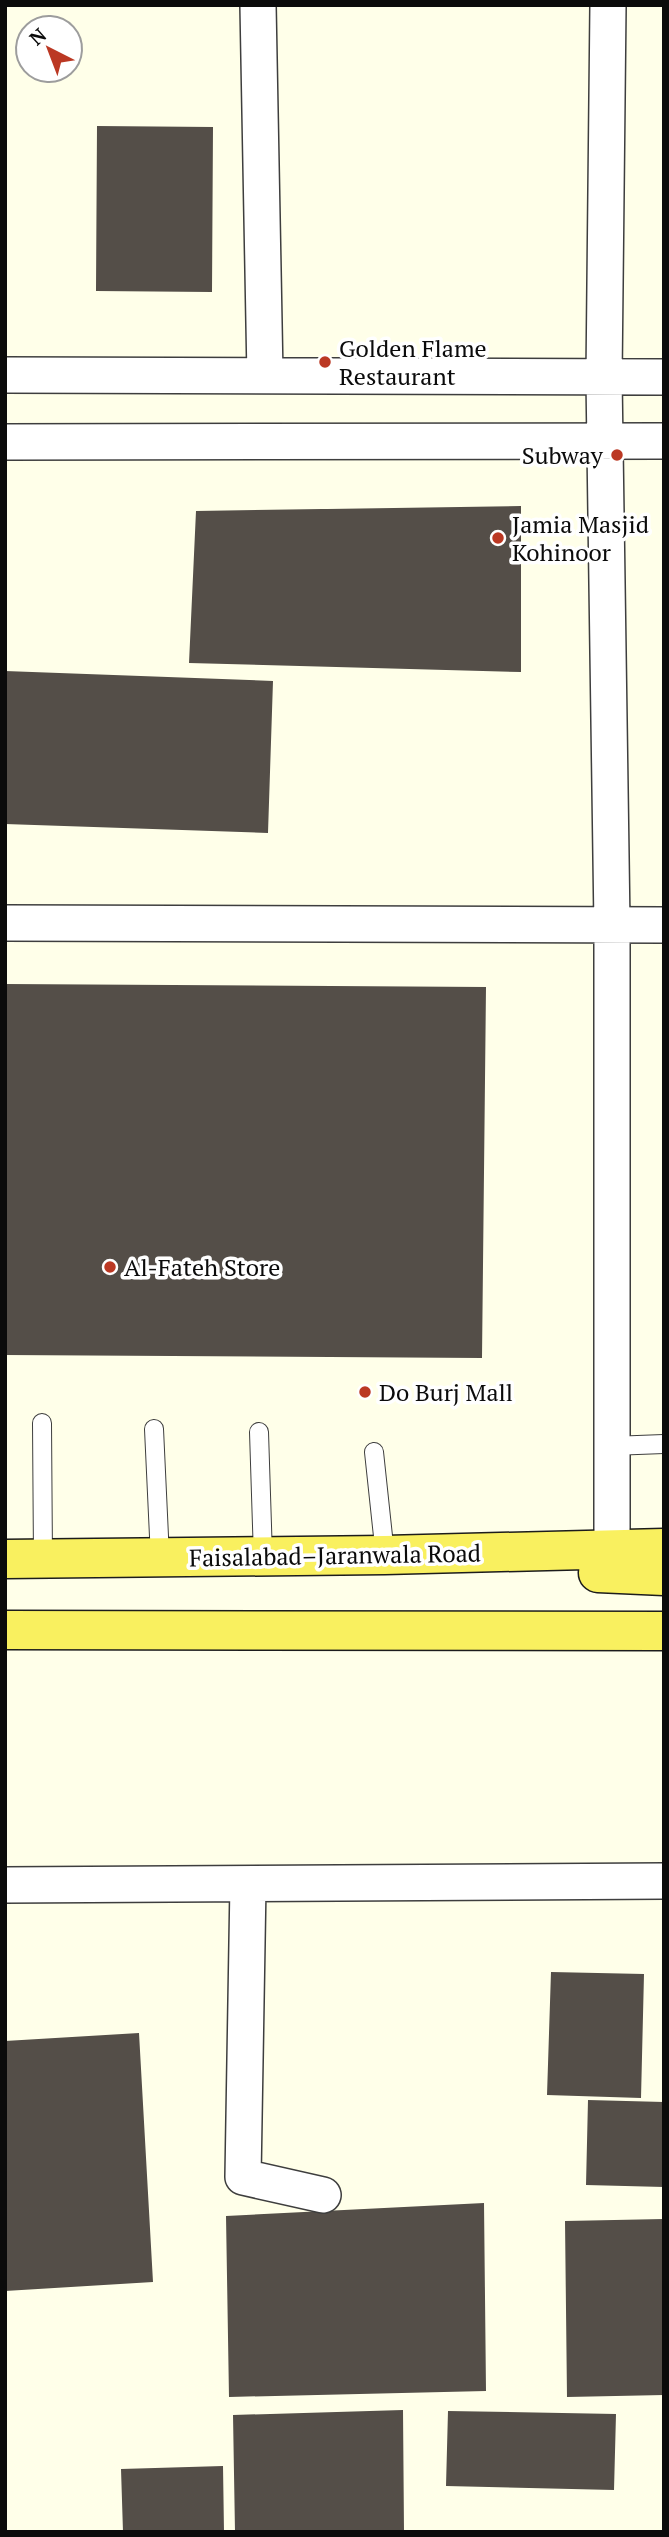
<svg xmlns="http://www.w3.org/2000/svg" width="669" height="2537" viewBox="0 0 669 2537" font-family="'PT Serif',serif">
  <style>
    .building { fill: #544e48 }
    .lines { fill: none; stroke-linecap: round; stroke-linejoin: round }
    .lane-casing { stroke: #3e3e3e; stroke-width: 20 }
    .street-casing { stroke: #3e3e3e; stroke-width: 38 }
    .primary-casing { stroke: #1c1c1c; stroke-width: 41 }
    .lane { stroke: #fff; stroke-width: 18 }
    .street { stroke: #fff; stroke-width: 35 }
    .primary { stroke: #f9f05f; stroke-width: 38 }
    .poi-dot { fill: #bb3823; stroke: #fff; stroke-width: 2.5 }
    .labels { text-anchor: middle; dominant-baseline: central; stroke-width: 7; stroke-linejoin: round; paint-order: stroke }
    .poi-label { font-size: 24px; fill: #0b0b0b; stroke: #fff; text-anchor: start }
    .street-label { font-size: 24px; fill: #0b0b0b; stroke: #fff }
  </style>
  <rect width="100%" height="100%" fill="#ffffe9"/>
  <!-- building -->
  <path class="building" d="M97,126L213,127L212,292L96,291Z
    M521,506V672L189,663L196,511Z
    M5,671L273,681L268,833L5,824Z
    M5,984L486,987L482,1358L5,1355Z
    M551,1972L644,1974L641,2098L547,2095Z
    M139,2033L153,2282L5,2291V2041Z
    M588,2100L664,2102V2187L586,2185Z
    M484,2203L486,2391L229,2397L226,2216Z
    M664,2219V2395L567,2397L565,2221Z
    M403,2410L404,2532H235L233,2415Z
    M448,2411L616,2414L614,2490L446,2486Z
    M223,2466L224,2532H123L121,2469Z"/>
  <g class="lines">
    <!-- lane casing -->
    <g class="lane-casing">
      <path id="lane" d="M42,1423L43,1559
        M154,1429L160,1558
        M259,1432L263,1557
        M611,1446L664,1444
        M374,1452L385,1555"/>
    </g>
    <!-- street casing -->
    <g class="street-casing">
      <path id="street" d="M258,5L265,376
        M608,5L604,378L612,925V1573
        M5,375L664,377
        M5,442L664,441
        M5,923L664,925
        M248,1884L243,2177L323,2195
        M5,1885L664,1881"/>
    </g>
    <!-- primary casing -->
    <g class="primary-casing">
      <path id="primary" d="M5,1559L385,1555L664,1548
        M598,1573L664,1576
        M5,1630L664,1631"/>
    </g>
    <!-- lane -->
    <use href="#lane" class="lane"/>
    <!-- street -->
    <use href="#street" class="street"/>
    <!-- primary -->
    <use href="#primary" class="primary"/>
  </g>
  <!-- markers -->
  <g class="poi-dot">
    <circle cx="325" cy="362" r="7"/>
    <circle cx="617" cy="455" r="7"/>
    <circle cx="498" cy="538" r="7"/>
    <circle cx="110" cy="1267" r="7"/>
    <circle cx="365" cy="1392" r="7"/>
  </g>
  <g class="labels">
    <!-- poi labels -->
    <g class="poi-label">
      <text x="339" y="348">Golden Flame<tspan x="339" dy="28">Restaurant</tspan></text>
      <text x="603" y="455" text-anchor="end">Subway</text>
      <text x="512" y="524">Jamia Masjid<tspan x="512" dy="28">Kohinoor</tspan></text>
      <text x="124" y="1267">Al-Fateh Store</text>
      <text x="379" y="1392">Do Burj Mall</text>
    </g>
    <!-- street labels -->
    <g class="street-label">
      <text transform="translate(335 1555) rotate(-1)">Faisalabad–Jaranwala Road</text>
    </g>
  </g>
  <!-- border -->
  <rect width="669" height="2537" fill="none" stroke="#0b0b0b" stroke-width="14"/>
  <!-- north arrow -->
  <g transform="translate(49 49) rotate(318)"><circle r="33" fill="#ffffff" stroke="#9d9d9d" stroke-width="2"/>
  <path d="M0-5L12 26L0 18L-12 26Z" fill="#bb3823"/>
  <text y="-10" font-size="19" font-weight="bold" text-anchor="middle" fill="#0b0b0b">N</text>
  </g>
</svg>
